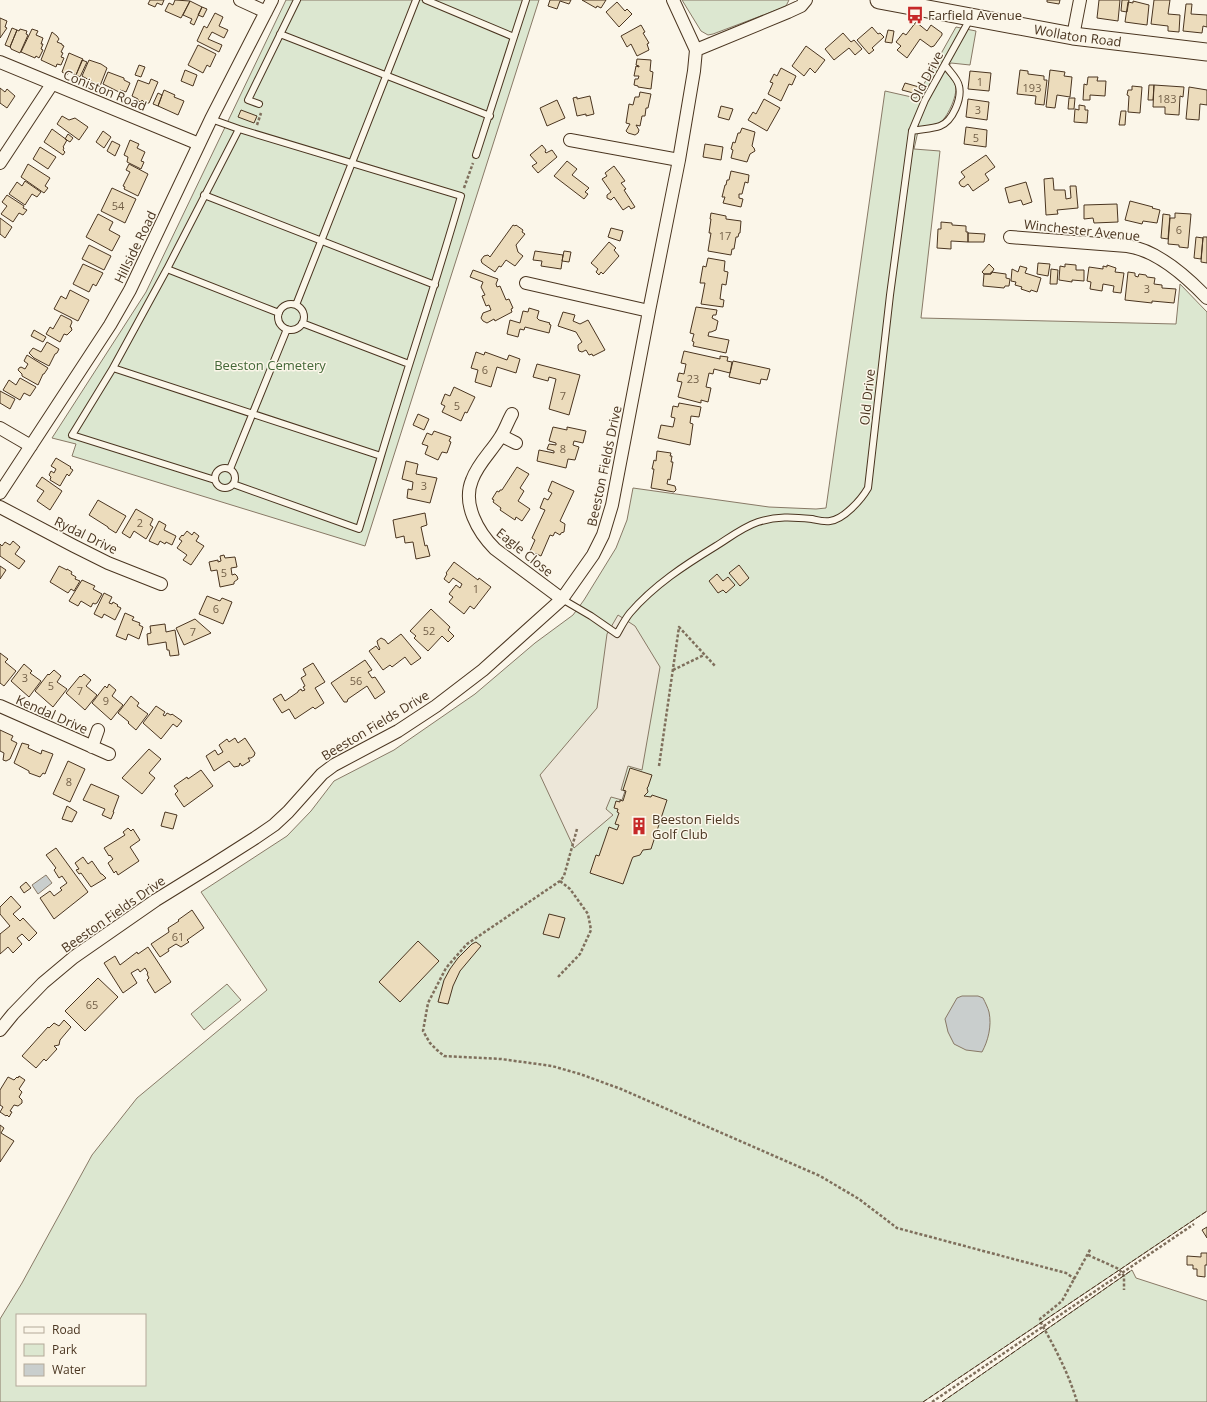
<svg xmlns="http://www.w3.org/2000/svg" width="1207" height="1402" viewBox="0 0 1207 1402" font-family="'Open Sans',sans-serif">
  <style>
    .green { fill: #dce7d0; stroke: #887966; fill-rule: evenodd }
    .parking { fill: #ede7d9; stroke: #887966 }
    .water { fill: #c9cecd; stroke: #887966 }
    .building { fill: #ecdcbc; stroke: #4a3520 }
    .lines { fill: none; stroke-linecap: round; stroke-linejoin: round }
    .lane-casing { stroke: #4a3520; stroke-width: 8 }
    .street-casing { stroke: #4a3520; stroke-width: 14 }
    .secondary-casing { stroke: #4a3520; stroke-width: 19 }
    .path { stroke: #7f6f5c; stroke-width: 2.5; stroke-dasharray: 3 2; stroke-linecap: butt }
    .lane { stroke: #fbf6e9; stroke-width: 6 }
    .street { stroke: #fbf6e9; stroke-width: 12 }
    .secondary { stroke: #fbf6e9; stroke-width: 17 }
    .fence { stroke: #4a3520; stroke-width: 1; stroke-dasharray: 5 2; stroke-linecap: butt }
    .labels { text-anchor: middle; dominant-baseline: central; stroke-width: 3; stroke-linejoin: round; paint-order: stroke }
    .number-label { font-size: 11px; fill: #725f47 }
    .poi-label { font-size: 13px; fill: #4a3520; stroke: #fbf6e9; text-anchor: start }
    .street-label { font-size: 13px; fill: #4a3520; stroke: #fbf6e9 }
    .park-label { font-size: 13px; fill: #436837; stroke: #fbf6e9 }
  </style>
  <rect width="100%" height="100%" fill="#fbf6e9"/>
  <!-- green -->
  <path class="green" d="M286,0H539L365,546L72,456L76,444L52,438L146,292Z
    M682,0H789L786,6L782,8L713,34L708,35L701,31Z
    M956,27L976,31L970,65L951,63L945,71C948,75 953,80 955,84C959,93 948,116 941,122C936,125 925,126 919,127L914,149L940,151L921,318L1176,324L1180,284L1207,312V1211L923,1402H0V1319L22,1283L92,1155L137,1098L267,990L201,892L287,836L311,811L334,781L394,750L475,694L535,643L573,615L584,600L616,548L627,520L633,488L769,507L816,509L826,508L885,91L916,98ZM17,1315H145V1385H17Z
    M227,984L241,1000L204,1030L191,1014Z
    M1132,1270L1136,1278L1207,1301V1402H942Z"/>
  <!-- parking -->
  <path class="parking" d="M618,615L635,626L660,667L642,770L628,766L621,790L625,791L622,800L611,797L606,809L613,815L574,848L540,775L597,708L607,634Z"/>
  <!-- water -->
  <path class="water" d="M46,875L52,883L38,894L32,885Z
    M962,996H978L983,998C985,1002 988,1008 989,1012C992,1026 988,1041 982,1052L966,1050L954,1044L948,1032L945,1019L957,998Z"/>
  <!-- building -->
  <path class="building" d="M150,0H164L162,5L157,3L155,7L148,4Z
    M175,0L190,1L181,18L165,11L169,3L173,5Z
    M550,0H571L569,4L560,1L557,9L548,6Z
    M582,0H606L601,8L597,6L596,8Z
    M1047,0H1060L1059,4L1047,2Z
    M1099,0H1120L1118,21L1097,18Z
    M1122,0H1129L1127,12L1121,11Z
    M1154,0H1170L1168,14L1180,15L1179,32L1168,31V26L1151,24Z
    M190,1L202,7L194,25L190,23L192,19L183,15Z
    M1133,1L1149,5L1147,25L1125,22L1128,2L1133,3Z
    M617,2L625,11L627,9L632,14L619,27L606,12Z
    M1186,4H1192L1191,14L1207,15V27L1203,26L1202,33L1183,31Z
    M202,7L207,9L203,17L198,15Z
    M215,13L223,17L219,26L228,30L224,38L212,32L208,39L222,45L219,52L197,41L204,26L207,28Z
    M0,18L7,21L5,27L7,28L0,38Z
    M916,22L927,31L931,25L942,33V35L934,46L931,47L920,39L907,58L897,50L901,46L896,42L903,33L906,35Z
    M641,25L645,32L643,33L649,43L647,44L649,50L637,56L631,44L627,47L621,36Z
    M872,27L878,34L880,33L884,37L872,48L874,50L869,54L857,40Z
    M12,28L17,30L10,47L5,45Z
    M20,29L27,31L26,34L28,35L20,53L11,49V48L10,47L17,30L19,31Z
    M32,29L38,31L36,35L43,38L41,44H43L41,49L43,50L39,58L36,56L35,58L21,52Z
    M888,30L894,31L892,43L885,42Z
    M52,32L57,36L59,39L57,42L62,44V45L64,46L61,52L63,53L61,57L64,58L61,65L57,64L56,67L41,60Z
    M843,33L851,42L854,40L862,49L855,55L849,48L834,60L825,49Z
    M198,45L216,54L210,67L207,65L203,73L188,65Z
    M806,46L825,60L815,73L810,68L804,76L792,66Z
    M69,53L83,59L76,75L69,72L67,75L62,72Z
    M637,59L651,60L650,71L653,72L651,89L638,87V86L634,85L635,79H638L639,76H634L636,66L639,67V66L636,65Z
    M82,60L87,62L80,77L76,75Z
    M89,60L101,64L107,68L100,86L82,76Z
    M139,65L145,67L141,77L135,75Z
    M781,68L796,76L792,85L789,84L781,101L768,94L773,83L770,82L774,74L777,76Z
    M185,70L197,75L193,86L181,81Z
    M1020,70L1028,71V74L1044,76V80H1047L1044,105L1035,104L1036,96L1017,94Z
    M1050,70L1065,72L1064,76L1072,77L1070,97L1057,95L1055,108L1046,107Z
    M970,71L991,73L989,91L968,89Z
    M108,72L124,78V80L130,83L126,92L120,90L119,92L103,84Z
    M1088,77H1098L1097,81H1106L1105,96L1090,95V100H1083L1084,84L1087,85Z
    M151,79L158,82L149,103H145L142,100L141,102L138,101V99L132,96L138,80L149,84Z
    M905,83L919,87L917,94L902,90Z
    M1149,85H1154L1153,100H1148Z
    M1154,85L1184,87L1183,97L1180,96L1179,115L1165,114V107H1153Z
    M1132,86L1142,87L1140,113L1128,112L1129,96L1127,95L1128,90H1132Z
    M1189,87L1207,90V105L1200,104L1199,120L1186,119Z
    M0,88L5,92L7,89L15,96L7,108L0,103Z
    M164,90L175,95L174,97L184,101L178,115L158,106Z
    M640,92L651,94L648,108H646L645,116H642L640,126L636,125L639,130L638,133L635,135L628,133L626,131L630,124L626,123L629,104L633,105L635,97H639Z
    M158,93L162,95L158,106L153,104Z
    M590,96L594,114L586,116V114L577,116L573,98L577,97V99Z
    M1069,98H1075L1074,109H1068Z
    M764,99L780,108L767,131L748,120L753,112L756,114Z
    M968,99L989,102L987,120L966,117Z
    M557,100L565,118L547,126L540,108Z
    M1079,105L1085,106V110H1088L1087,123L1074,122L1075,109L1079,110Z
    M721,106L733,109L729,120L718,117Z
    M241,110L257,116L254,123L238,117Z
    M1121,111H1126L1125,125H1119Z
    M62,116L69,120L75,118L88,127L79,140L57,124Z
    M966,127L987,130L986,147L964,144Z
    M742,128L755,132L752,146L754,148L755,151L750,154L747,162L731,158L733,150L731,149L733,142L735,143L738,133H740Z
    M52,129L67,140L63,147L64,148L63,150L65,152L63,155L44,142Z
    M103,131L111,137L104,148L96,142Z
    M68,134L73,138L70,142L65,139Z
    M130,140L139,144L137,148L145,152L141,161L144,162L141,169L127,162L128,157L124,155Z
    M112,141L120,145L115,156L107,151Z
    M705,144L723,147L721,160L703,157Z
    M542,145L546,150L545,152L546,153L552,150L557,157L538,173L532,166L537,163L530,155Z
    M40,147L56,157L48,169L33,159Z
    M986,155L995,167L985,174L989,180L973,191L968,184L964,187L961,186L959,183L960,181L965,177L961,172Z
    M567,161L577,169L572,175L589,188L585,192L588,194L584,199L554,176Z
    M28,164L50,178L45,186L48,188L44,193L21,177Z
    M129,164L148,174L138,196L124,189L125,187L123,186L130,172L126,170Z
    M614,166L625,181L621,183L626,189L624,190L635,207L631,209L629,206L623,210L614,197L611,200L607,198V195L611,192L602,179L607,176L605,173Z
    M731,171L749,175L748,183L745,182L742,194H739V198L743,199L741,207L723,203L725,197H722L725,185H726L727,180H729Z
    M1053,178L1054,190H1065L1066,199L1071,198L1070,186H1076L1078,208L1057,210L1058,214L1046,215L1044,179Z
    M25,181L41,192L37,197L32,194L25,205L9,194L17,182L22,186Z
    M1026,182L1032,202L1023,205L1021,200L1009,203L1005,188Z
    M112,188L136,199L125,223L101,211Z
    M7,195L24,206L23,208L27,210L23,215L19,213L13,222L1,214L7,206L2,202Z
    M1130,201L1153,207L1152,208L1160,210L1157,223L1143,221L1142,224L1125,220Z
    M1117,204L1118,222L1094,223L1093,218L1084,219V205Z
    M711,213L726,216V219L741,221L740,233H739L738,237H736L734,249H732L731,255L708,251L711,233H709L711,219H710Z
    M1175,213L1191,214L1188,248L1179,247V245L1168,244L1170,218H1175Z
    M98,214L113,222L109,230L120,236L112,251L86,237Z
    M1163,214L1170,215L1168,239L1161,238Z
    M0,218L12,227L5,238L0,234Z
    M941,222L952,223V225L966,226V232H968V242L951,241V249L937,248L938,229H941Z
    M513,225L515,226L516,225L523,230L522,232L525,234L516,245L518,252L523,256L515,266L506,260L501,267L499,266L495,272L482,263L481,260L484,256L488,255L490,257Z
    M611,228L623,231L620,241L608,237Z
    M968,233L985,234L984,242H968Z
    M1196,237L1203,238L1201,259L1194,258Z
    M1203,237H1207V263L1201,262Z
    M609,242L616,248L614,250L619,256L603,274L601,272L599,275L596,272L598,269L591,263Z
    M89,245L111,256L104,270L82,259Z
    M535,251L563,255L561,269L541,266L542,261L533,260Z
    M564,251L571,252L569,262L562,261Z
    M708,258L725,261L724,271L728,272L726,285L722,284L720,299L724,300L723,307L701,304L705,283H700L703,266L706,267Z
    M1038,263L1050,264L1048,276L1037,274Z
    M83,264L103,273L96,286L93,284L89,292L73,284Z
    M989,264L994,269L991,274H984L982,272Z
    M1065,264L1076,265V270H1084V281L1072,280V282L1059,280L1060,266L1065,267Z
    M1107,265L1116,268L1115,272L1124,273L1121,293L1113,292L1114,286L1103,284L1102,291L1090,289L1091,282L1087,281L1089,267L1103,269V266L1107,267Z
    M1020,266L1027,268L1025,273L1041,278L1037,292L1031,290L1030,292L1021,289L1022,287L1015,285L1016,282L1011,281L1012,269L1018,272Z
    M1051,269L1058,270L1057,284H1050Z
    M473,270L498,279L496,284L497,287L500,286L506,300L509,299L513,308L511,309L512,312L495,321L494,319L487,323L483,321L481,318L483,313L491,310L489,305L486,306L482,296L485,295L481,287L483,282L470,277Z
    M991,272L1006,274V278L1010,279L1009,286H1005L1004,288L983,286L984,274H991Z
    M1128,272L1135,273V276L1138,277L1139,274L1146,275L1147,277L1155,278L1154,284L1162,285V288L1176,289L1174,303L1152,301V303L1125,300Z
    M70,290L89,300L78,321L54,309L61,296L66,299Z
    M696,307L717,310L716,315H713L712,318L718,321L716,330L711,332H709L708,336L729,340L726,353L693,346L694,342L692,341L694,334L690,333Z
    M529,308L539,311L537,318L539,320L550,323L549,324L551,325L549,333L525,327L524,330L520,329L518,337L507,334L510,320L520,323L523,311L528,312Z
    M563,312L575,315L573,321L580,324L588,320L605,350L593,356L592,354L589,355L586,350L582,352L579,351L578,348V345L582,342L576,332L558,326Z
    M61,315L71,320L72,322L70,327H71L72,330L67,335L64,334L60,342L46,334L50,327L53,329Z
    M34,330L46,337L43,342L31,336Z
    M47,342L59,349L57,353L55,354L49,366L34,358L29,353L33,348L41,352Z
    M684,351L720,359V356L728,357L727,361L732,362L730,373L714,369L713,374L709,373L706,387L711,388L708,402L701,400V403L678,397L682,382L677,381L679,373L684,374L686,364L681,363Z
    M476,352L484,355L485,352L507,360L509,355L520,359L516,373L497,367L491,387L475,382L478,370L471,368Z
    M27,355L48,368L44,374H43L38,385L22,376V374L18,370L19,368L21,367L25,369L28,364L24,361Z
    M733,361L770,369L767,380L761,379L760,384L729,377Z
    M537,364L580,375L569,415L549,409L556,379L549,377L548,381L533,377Z
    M20,378L36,387L30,396L24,393L20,400L3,390L9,380L16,385Z
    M454,387L475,397L467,413L465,412L461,421L442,412L445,406L441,404L445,394L450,396Z
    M0,391L15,399L10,409L0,403Z
    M679,403L701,407L699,417L691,416L690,423L693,424L690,445L658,438L661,425L673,427L675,418L671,417L673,406L678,407Z
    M418,414L429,419L424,430L413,425Z
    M553,427L567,430V427L586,431L583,443L574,441L573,445L579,447L575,460L568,459L566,468L537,461L539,450L554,453V451L547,449L549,444L556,445V443L549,441Z
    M434,431L451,437L449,441L451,442L447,453L442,452L438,460L425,454L428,446L422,444L427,433L432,435Z
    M657,451L671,453L670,456H672L671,462H673L670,480L668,479L667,484L675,486L676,490L674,492L651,488L654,469H652L654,460L656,461Z
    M56,458L71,467L70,468L73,470L69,476L67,474L60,486L50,480L51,477L49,475L51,471L54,473L56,469L51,466Z
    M406,461L418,464L416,474L437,478L430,503L407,498L408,489L412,490L413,482L402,479Z
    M517,467L529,474L520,488L524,491L518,501L530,509L522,521L516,517L515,520L500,510L501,508L493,502L494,500L492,499L497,491L499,492L500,490H502Z
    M42,477L62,491L50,510L37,501L44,491L36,486Z
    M552,481L574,491L560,521L565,524L564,532L561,533L560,535L555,532L553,536L550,535L541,556L530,551L535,540L532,538L545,510L540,508L544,498L548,500L552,493L548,491Z
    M98,500L126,516L116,533L108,528V527L89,515Z
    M136,509L153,519L150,525L153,527L146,539L134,531L130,538L122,533Z
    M425,513L427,525L421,527L425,546L427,545L430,556L416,559L413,542L405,543L404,536L396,538L393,520Z
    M159,521L166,525L164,530L176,536L172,545L166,542L165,544L160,541L158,545L149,541Z
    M187,531L192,535L194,532L199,536L196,541L204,546L191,565L183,560L187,555L177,548L182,541L179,539L182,535L183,536Z
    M13,541L20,547L15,554L25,561L19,569L0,556V544L2,546L5,542L10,545Z
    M224,555L225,558L235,557L237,567L231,568L232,575L235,574L237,576L238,579L234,582V584L220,587L217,570L211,571L209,562L218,560V562L221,561L220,556Z
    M454,562L478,580L479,578L491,587L474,609L470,606L464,614L449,602L453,597L449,594L456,585L460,588L462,584L453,578L449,583L444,579L447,574L446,573Z
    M739,565L749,578L740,586L729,573Z
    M0,566L6,570L0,579Z
    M59,566L67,570V569L72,572L71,574L76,577L75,579L80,581L74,591L71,589L68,593L50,582Z
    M717,574L723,581L728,577L735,585L726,593L723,590L718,593L709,581Z
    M82,580L95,586L93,589L102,594L97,603L95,604L93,603L91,607L81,601L78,606L69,601Z
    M104,593L112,597L109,603L112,604L113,602L118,605L117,606L121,608L115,620L104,614L102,618L94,614Z
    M207,596L220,601L222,598L232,602L223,624L199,614Z
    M431,609L450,627L448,630L454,636L448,642L442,636L428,651L414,638L416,636L410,631Z
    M125,613L134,617L132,620L140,623L139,625L143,627L139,639L128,634L126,640L116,636Z
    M195,619L211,633L184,645L176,628Z
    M165,624L166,632L175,630L179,655L170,656L169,650H167L166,642L148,645L147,634L151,633L150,626Z
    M401,634L421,658L411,665L405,657L392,667L390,665L383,670L369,651L376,646L379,650L380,649L378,645L377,641L381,638L385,640L388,644Z
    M0,653L8,659L5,662L16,671L4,686L0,683Z
    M365,660L372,670L368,672L372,678L375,677L385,692L375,699L367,686L348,699L347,702H344L331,683Z
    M313,663L325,682L315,688L324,703L315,709L313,707L295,719L289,709L282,713L273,699L281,694L285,701L298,692V691L301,689L302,691L305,690L303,687L305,686L301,678L306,675L303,669Z
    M24,664L32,671L30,673L41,681L29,697L11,681Z
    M54,670L61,676L57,682L67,689L53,707L35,691L48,674L49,675Z
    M84,674L91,680L86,686L97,695L85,710L66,693L80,676L81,677Z
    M109,684L116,690L112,696L123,705L111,720L92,703L105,686L107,688Z
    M131,696L139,703L137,706L148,714L136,730L128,723L129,722L118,713Z
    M156,706L165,712L163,715L165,716L167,713L171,715L172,714L182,721L177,727L173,724L161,739L143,723Z
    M0,730L13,736L11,740L17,743L10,759L6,761L3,760L4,753L0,751Z
    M235,738L238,743L245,738L255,753L254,756L251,758H248L250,761L242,766L240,763L239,766L234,767L229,761L214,771L206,756L215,750L218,755L223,752L219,745L227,739L229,742Z
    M22,743L29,745L28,748L41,754L42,750L53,754L45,774L43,773L40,777L29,773V771L14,763Z
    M149,749L161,759L149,773L155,778L142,794L122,778Z
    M68,761L85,769L70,802L53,794Z
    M630,768L652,775L648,787L647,788L648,792L644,796L651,797L652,795L667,800L651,849L643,850L640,855L633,857L632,859L623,884L590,873L596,855L599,856L609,827L617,830L619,825L615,824L619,813L617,812L618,809L614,808L616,801L620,802V800L623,801L626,791L623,790Z
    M201,770L213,786L184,807L175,794L178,791L174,786L187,777L188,779Z
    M91,784L119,796L113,812H114L111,819L102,815L105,809L83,800Z
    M67,806L77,812L72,822L62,819Z
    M165,812L177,815L173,829L161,826Z
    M128,828L131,831L133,829L140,840L130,847L139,861L118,875L116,871L114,873L108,863L113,859L110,855L109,856L104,848L125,835L123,832Z
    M56,848L88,892L54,919L40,898L50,891L54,896L62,890L60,888L67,883L62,876L59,878L54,870L56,868L46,855Z
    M83,857L88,864L92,861L101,874H102L106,878L91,887L81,873L79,874L76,870L79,869L75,863Z
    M26,882L31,888L24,893L20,887Z
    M11,896L21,907L13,914L20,921L23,918L37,933L29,941L22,934L17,938L22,944L13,953L8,947L0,954V934L10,926L0,914V907Z
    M192,910L204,928L187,940L189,942L181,947L176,944L168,949L169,951L160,957L151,944L169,932L168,928L179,921L178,920Z
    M549,914L565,918L559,938L543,934Z
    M418,941L439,961L400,1002L379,982Z
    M476,942L481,946L460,971L453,986L448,1004L438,1002L444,980L450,969L458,958L472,944Z
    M148,947L171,982L155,993L147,980L149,978L147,974L148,973L145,968L140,972L138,969L131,973L137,983L123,993L104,963L115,956L120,965L137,952L138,954Z
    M98,978L118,997L85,1031L65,1011Z
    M64,1020L71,1027L60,1040L59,1045L54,1046L57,1049L46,1061L44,1059L36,1068L22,1056L48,1027L49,1028L54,1023L59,1026Z
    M19,1076L25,1080L19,1089L22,1092L19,1097L22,1100V1103L18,1106L14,1105L10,1111L12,1112L9,1117L7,1115L6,1116L0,1112L3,1107L0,1105V1090L8,1077L14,1080L17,1077L18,1078Z
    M0,1125L4,1128L1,1133L14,1141L0,1162Z
    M1207,1227V1238L1202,1230Z
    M1201,1253H1207V1265H1205V1277L1197,1276V1269H1193V1265H1187V1256L1201,1257Z"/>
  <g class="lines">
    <!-- lane casing -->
    <g class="lane-casing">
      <path id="lane" d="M426,0L514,37L526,0
        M280,34L490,116
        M259,104L248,100L297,0
        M211,119L239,129
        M912,131C921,129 932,129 940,126C953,121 962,98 959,86C958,79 949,71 945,65
        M476,155L514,37
        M204,195L435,285
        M167,269L279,313
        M278 317a13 13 0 1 1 26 0a13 13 0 1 1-26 0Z
        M296,305L416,0
        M302,323L409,364
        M113,368L167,269L239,129L461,196C436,283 407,369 381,456
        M215 478a10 10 0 1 1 20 0a10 10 0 1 1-20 0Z
        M230,469L287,329
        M215,480L72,435L113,368L381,456L359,529L233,484
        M562,599L591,616L617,634C621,627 625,619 630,613C654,585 685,565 716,546C729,538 743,527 758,522C776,516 793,517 812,519C817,520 824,522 830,521C844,519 861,500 868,488L890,295L912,131L925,100L970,19"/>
    </g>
    <!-- street casing -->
    <g class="street-casing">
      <path id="street" d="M240,0L266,12
        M1073,36L1080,0
        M696,50L788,12L801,6L806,0
        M0,62L199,144
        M570,140L679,160
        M0,163L52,84
        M1010,237L1127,246C1157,250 1187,277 1207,298
        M526,283L649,311
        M512,414C508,421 505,430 501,436C492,451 478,463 472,480C462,504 478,532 495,549L562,599
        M0,428L31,446
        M502,436L516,443
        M0,493L110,325L130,290L211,119L272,0
        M0,507L74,546L108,563L161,584
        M0,706L109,754
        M92,747L98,730
        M0,1030L13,1014L43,983L74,957L156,900L211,866L255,838L274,825L288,812L322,774L334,765L398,731L436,706L483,670L562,599L593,555L603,535L612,505L649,311L679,160L694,71L696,50L673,0"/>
    </g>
    <!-- secondary casing -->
    <g class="secondary-casing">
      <g id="secondary">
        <path id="s1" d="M879,0L1073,36L1207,52"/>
      </g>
    </g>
    <!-- path -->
    <path class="path" d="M257,125L261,113
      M464,188L473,163
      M673,670L704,655
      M659,766L679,627L716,667
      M577,829L564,876L560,881L467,944L446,968L428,1003L423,1031L430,1043L437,1050L444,1056L501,1059L552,1066L580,1074L621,1089L820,1176L859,1199L897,1228L1066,1273L1075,1279
      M558,977L580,954L591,930L588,914L570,889L560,881
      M1088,1255L1119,1269L1124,1276V1290
      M932,1402L1194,1224
      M1077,1402C1069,1374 1055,1348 1041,1323L1040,1319L1062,1301L1091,1248"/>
    <!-- lane -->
    <use href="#lane" class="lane"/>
    <!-- street -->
    <use href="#street" class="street"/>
    <!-- secondary -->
    <use href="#secondary" class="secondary"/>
    <!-- fence -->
    <path class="fence" d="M923,1402L1207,1211
      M942,1402L1132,1270"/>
  </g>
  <!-- icons -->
  <defs>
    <g id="bus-bare" transform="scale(1.38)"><path d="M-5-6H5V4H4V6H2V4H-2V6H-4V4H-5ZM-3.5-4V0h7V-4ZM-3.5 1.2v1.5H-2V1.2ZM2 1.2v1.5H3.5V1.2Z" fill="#c62828" stroke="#fbf6e9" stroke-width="2.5" paint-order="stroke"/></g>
    <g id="building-bare" transform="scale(1.38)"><path d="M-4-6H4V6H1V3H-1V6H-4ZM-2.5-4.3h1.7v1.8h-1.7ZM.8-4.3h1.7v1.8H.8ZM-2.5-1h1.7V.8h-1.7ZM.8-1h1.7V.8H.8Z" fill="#c62828" stroke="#fbf6e9" stroke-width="2.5" paint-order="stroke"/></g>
  </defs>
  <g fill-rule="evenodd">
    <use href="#bus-bare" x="915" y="15"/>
    <use href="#building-bare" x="639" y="826"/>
  </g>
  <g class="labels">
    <!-- number labels -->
    <g class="number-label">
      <text x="980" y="81">1</text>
      <text x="1032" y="87">193</text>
      <text x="1167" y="98">183</text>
      <text x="978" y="109">3</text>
      <text x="976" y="137">5</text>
      <text x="118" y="205">54</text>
      <text x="1179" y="229">6</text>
      <text x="725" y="235">17</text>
      <text x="1147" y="288">3</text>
      <text x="485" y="369">6</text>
      <text x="693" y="378">23</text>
      <text x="563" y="395">7</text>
      <text x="457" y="405">5</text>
      <text x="563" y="448">8</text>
      <text x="424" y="485">3</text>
      <text x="140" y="522">2</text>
      <text x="224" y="572">5</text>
      <text x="476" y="588">1</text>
      <text x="216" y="608">6</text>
      <text x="429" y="630">52</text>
      <text x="193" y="631">7</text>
      <text x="25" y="677">3</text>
      <text x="356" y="680">56</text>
      <text x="51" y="685">5</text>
      <text x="80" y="690">7</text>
      <text x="106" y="700">9</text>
      <text x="69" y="781">8</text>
      <text x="178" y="936">61</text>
      <text x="92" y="1004">65</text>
    </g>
    <!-- poi labels -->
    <g class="poi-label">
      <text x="928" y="15">Farfield Avenue</text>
      <text x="652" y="819">Beeston Fields<tspan x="652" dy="15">Golf Club</tspan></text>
    </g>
    <!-- street labels -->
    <g class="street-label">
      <text stroke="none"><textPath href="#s1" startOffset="202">Wollaton Road</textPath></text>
      <text transform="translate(926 77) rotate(-62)">Old Drive</text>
      <text transform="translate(105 90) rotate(22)">Coniston Road</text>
      <text transform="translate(1082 230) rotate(6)">Winchester Avenue</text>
      <text transform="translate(135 247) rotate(-64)">Hillside Road</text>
      <text transform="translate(867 397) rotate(-84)">Old Drive</text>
      <text transform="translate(604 466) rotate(-78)">Beeston Fields Drive</text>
      <text transform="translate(86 535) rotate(26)">Rydal Drive</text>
      <text transform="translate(525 552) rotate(39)">Eagle Close</text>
      <text transform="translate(52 714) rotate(24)">Kendal Drive</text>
      <text transform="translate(375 725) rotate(-31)">Beeston Fields Drive</text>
      <text transform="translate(113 914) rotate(-35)">Beeston Fields Drive</text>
    </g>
    <!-- park labels -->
    <g class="park-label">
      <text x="270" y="365">Beeston Cemetery</text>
    </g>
  </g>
  <!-- legend -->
  <rect x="16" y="1314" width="130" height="72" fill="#fbf6e9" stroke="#b4a999"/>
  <rect x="24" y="1327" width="20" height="6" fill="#fbf6e9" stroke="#b4a999"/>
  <text x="52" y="1334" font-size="12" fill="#4a3520">Road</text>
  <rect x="24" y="1344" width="20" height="12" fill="#dce7d0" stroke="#b4a999"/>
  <text x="52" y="1354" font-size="12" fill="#4a3520">Park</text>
  <rect x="24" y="1364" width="20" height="12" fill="#c9cecd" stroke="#b4a999"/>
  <text x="52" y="1374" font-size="12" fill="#4a3520">Water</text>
</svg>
